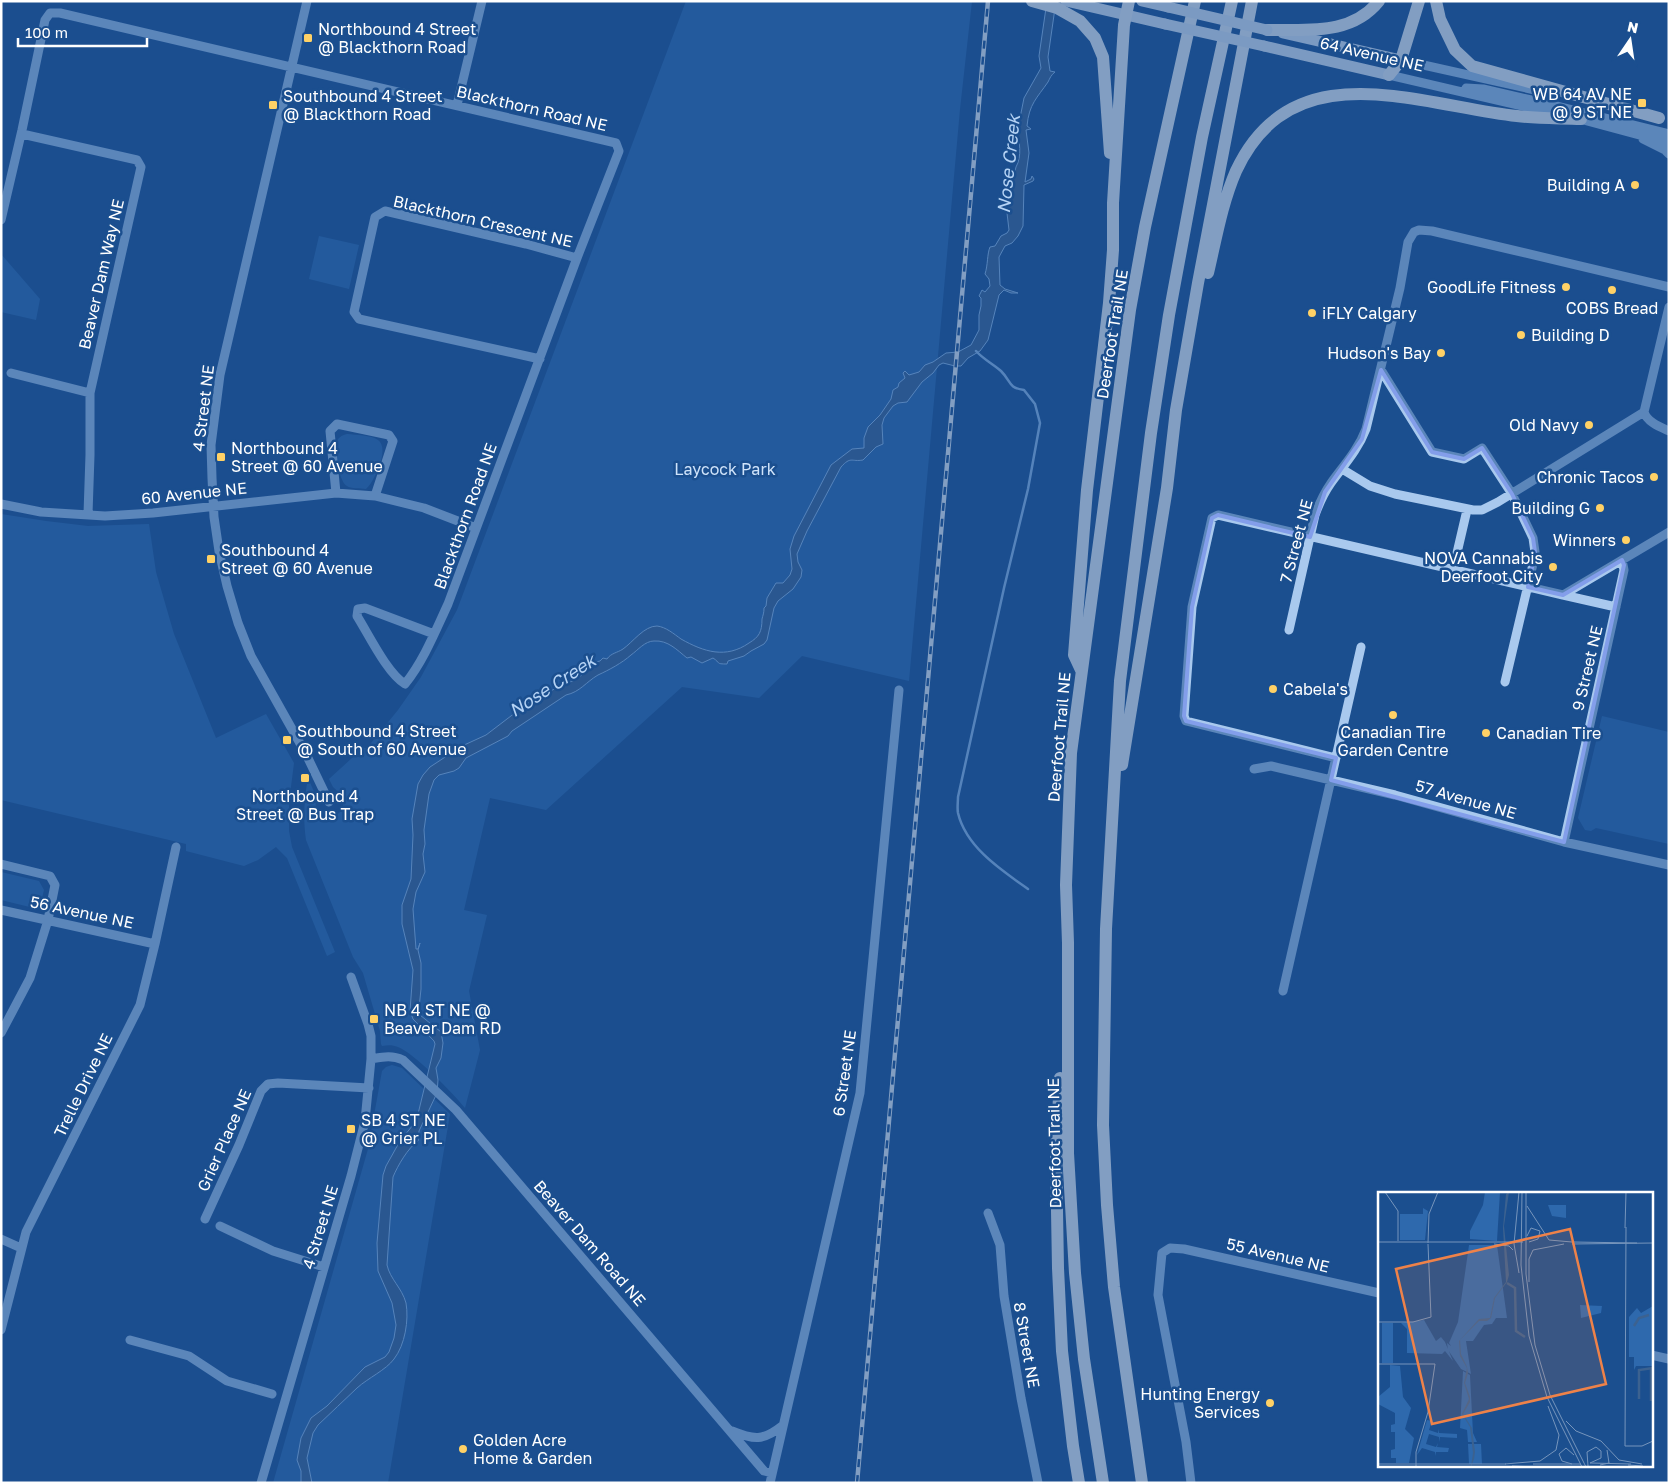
<svg xmlns="http://www.w3.org/2000/svg" width="1670" height="1484" viewBox="0 0 1670 1484" font-family="'Golos Text',sans-serif">
  <style>
    .green { fill: #2e69ad }
    .water { fill: #3c6290; stroke: #9cc4f0 }
    .lines { fill: none; stroke-linecap: round; stroke-linejoin: round }
    .stream { stroke: #9cc4f0; stroke-width: 2.5 }
    .minor { stroke: #a9c9ee; stroke-width: 9 }
    .major { stroke: #f0f6ff; stroke-width: 11 }
    .highway { stroke: #fff; stroke-width: 12 }
    .rail-casing { stroke: #fff; stroke-width: 4.5 }
    .rail { stroke: #1b4f8f; stroke-width: 2.5; stroke-dasharray: 8; stroke-linecap: butt }
    .major-bridge { stroke: #f0f6ff; stroke-width: 11 }
    .marked { fill: none; stroke: #839eea; stroke-width: 4; stroke-linejoin: round }
    .poi-dot { fill: #ffd166; stroke: #1b4f8f; stroke-width: 2 }
    .labels { text-anchor: middle; dominant-baseline: central; stroke-width: 5; stroke-linejoin: round; paint-order: stroke }
    .poi-label { font-size: 16px; fill: #fff; stroke: #1b4f8f; text-anchor: start }
    .street-label { font-size: 16px; fill: #fff; stroke: #1b4f8f }
    .park-label { font-size: 16px; fill: #cfe3fa; stroke: #1b4f8f }
    .water-label { font-size: 18px; font-style: italic; fill: #b5d3f5; stroke: #1b4f8f }
    .inset-river { fill: none; stroke: #3c6290; stroke-width: 2.5 }
    .inset-road { fill: none; stroke: #7695bc; stroke-width: 1 }
    .view { fill: #ee8249; fill-opacity: 0.15; stroke: #ee8249; stroke-width: 2.5 }
    .inset-edge { fill: none; stroke: #fff; stroke-width: 2.5 }
  </style>
  <rect width="100%" height="100%" fill="#1b4f8f"/>
  <!-- green -->
  <path class="green" d="M686,1H972L960,109L909,681L802,656L759,698L682,687L546,810L490,798L464,910L487,915L469,991L480,1050L465,1108C453,1093 414,1053 398,1047C393,1045 388,1045 382,1046L381,1044L380,1031L363,973L353,957L306,840C303,819 304,799 308,778L315,794L316,811C326,818 335,819 343,809V796L333,787L329,779L363,748H367L398,710L421,677L457,610Z
    M319,236L359,245L349,289L309,279Z
    M1,254L40,299L36,320L1,312Z
    M347,434C356,435 371,435 378,440C390,448 375,481 366,489C360,488 351,489 347,486C339,482 335,452 336,444C337,438 342,435 347,434Z
    M1,514L46,521L88,526L149,524L156,572L174,634L216,738L266,714L294,763L289,802V831L292,847L335,952L327,956L287,858L276,847L258,860L244,866L186,851V844L1,800Z
    M1602,716L1669,732V844L1596,828L1591,831L1585,830L1578,818Z
    M1,872L39,881L44,890L41,902L34,908L1,900Z
    M392,1065L402,1068L450,1114L388,1483H273L368,1149L382,1071L386,1067Z"/>
  <!-- water -->
  <path class="water" d="M1047,1H1056L1048,57L1050,71L1055,72C1051,75 1050,78 1048,82C1037,98 1029,104 1027,126L1031,129L1026,130L1029,153L1025,182L1031,179L1032,176L1034,179L1033,181L1024,185L1023,226L1018,236L1012,243L1005,246L999,257L1000,285L1005,289L1018,293H1011L1004,290L999,295L988,340L980,351L968,358L961,366H955L943,363L939,365L933,373L922,382L907,402L898,403L893,406L884,418L882,425L883,444L876,447L863,460C851,462 851,456 841,467L807,531L797,554L798,562L802,570L801,577L793,589L778,601L774,608L767,640L764,644L751,651L744,656L728,661L727,664C715,664 721,663 713,658L702,663L691,657L687,658C677,650 668,640 654,641C645,641 638,650 631,655C622,663 609,670 598,675C586,682 580,692 566,695L512,731L508,736L466,758L459,768L454,771L439,775L434,780L429,794L424,830L425,844L423,854L425,872L416,892L413,909L416,949H418L420,943L418,950L421,963V989L419,1008L420,1015L441,1032L443,1043L441,1058L436,1068L438,1080L437,1093L419,1131L418,1141C408,1148 398,1165 393,1177L387,1265C390,1279 402,1288 406,1303C409,1320 405,1345 394,1359C386,1370 368,1378 357,1388C344,1400 331,1413 318,1425L313,1433L307,1458L312,1483H301V1471L297,1460L301,1438L311,1418L327,1406L365,1367L385,1357L389,1352L394,1338L396,1325L392,1303L378,1271L377,1243L383,1175L386,1166L400,1141L413,1125L418,1114L435,1044L434,1041L413,1019L410,1011L413,970L402,924V905L411,879L413,835L412,819L418,784L423,775L430,767L462,746L486,735L528,703L562,685L575,680L594,666L596,662L600,661L603,658L607,659C611,653 617,653 623,649C633,642 644,626 657,626C666,627 674,634 681,639C704,652 726,659 749,643C759,637 762,632 762,619C763,615 764,613 764,608L766,606L767,598L776,583H783L790,575L792,569L790,549L794,536L831,465L852,449L864,448V438L868,427L880,415L891,399L893,390L898,387L899,383L905,378L903,373L905,371L909,375L919,372L925,365L933,362L946,353L958,352L971,345L979,330V315L981,306V298L979,296L982,290L985,292L990,286L989,279L985,274C988,265 987,254 990,247L995,246L1001,236L1007,233L1009,230L1007,213L1009,195L1016,167C1022,157 1020,140 1016,131L1018,128L1024,98L1041,68L1039,56Z"/>
  <g class="lines">
    <!-- stream -->
    <path class="stream" d="M976,351C983,359 993,364 1001,371C1011,381 1008,388 1024,390L1035,404L1040,423L1028,489L1004,588L958,797C958,802 957,808 958,813C966,847 1001,870 1028,889"/>
    <!-- minor -->
    <path class="minor" d="M307,1L220,375L211,445L212,478L214,517L219,551L227,586L238,623L251,656L306,754L329,802
      M1401,60L1544,92
      M1389,75L1561,115
      M1466,88L1483,89L1540,102L1669,134
      M457,105L482,1
      M1576,118L1669,143
      M22,134L137,160L141,167L90,393V455L88,514
      M1643,139L1665,150L1669,154
      M1,220L22,130L45,20L50,13H60L616,143L619,151L577,258L448,604C435,632 424,660 405,684C387,673 369,635 357,616L358,609L365,608L434,634
      M540,359L359,319L354,312L375,217L385,211L526,244L577,258
      M1381,370L1432,452L1464,459L1482,448L1512,494L1533,538L1535,552L1533,564L1505,682
      M11,373L90,393
      M1644,412L1669,307
      M1644,412C1647,422 1660,427 1669,431
      M1342,469L1370,486L1395,494L1473,510H1482L1498,502L1644,412
      M336,493L330,431L337,424L389,435L393,441L375,496
      M1,504L41,512L105,516L153,513L336,493L375,496L424,508L476,528
      M1453,570L1467,510
      M1563,595L1616,607
      M1289,630L1315,515C1319,504 1324,493 1331,483C1344,465 1358,450 1366,429L1400,288L1408,242L1414,232L1419,230L1432,231L1669,287
      M1336,758L1186,721L1184,716L1192,607L1212,518L1218,515L1563,595L1669,532
      M1254,769L1271,766L1331,780L1395,795L1564,842L1669,865
      M1564,842L1624,570L1622,560
      M1,864L50,876L55,885L48,920L30,978L1,1033
      M1,910L155,944
      M1283,991L1361,647
      M371,1059C383,1057 392,1055 403,1060L456,1110L764,1471L772,1473
      M988,1213L1000,1245L1004,1296L1021,1398L1038,1483
      M205,1219L239,1145L261,1091L268,1084L278,1083L369,1088
      M220,1226L273,1251L324,1267
      M1,1239L21,1248
      M1,1330L26,1232L140,1005L155,944L176,847
      M130,1340L189,1356L227,1381L272,1394
      M1651,1355L1669,1359
      M732,1431C754,1440 763,1441 782,1426
      M261,1483L351,1176L365,1121L371,1059V1036L368,1024L351,977
      M770,1483L860,1093L899,690
      M1191,1483L1186,1442L1158,1295L1162,1253L1170,1248L1184,1249L1379,1293"/>
    <!-- major -->
    <path class="major" d="M1066,1L1165,24
      M1142,1L1168,7
      M1283,33L1401,60
      M1264,46L1389,75"/>
    <!-- highway -->
    <path class="highway" d="M1032,1L1057,8L1080,21L1095,38L1103,57L1110,153
      M1436,1L1440,19L1455,50L1472,66L1659,118
      M1267,30C1307,29 1351,36 1379,1
      M1389,75L1401,60L1419,1
      M1208,273C1216,239 1222,203 1236,171C1292,50 1418,105 1517,116C1538,119 1560,118 1581,119
      M1081,670L1074,655L1087,490L1109,303L1113,250V203L1124,25L1129,1
      M1122,765L1167,488L1176,410L1198,283L1252,1
      M1060,1078L1056,1153L1058,1268L1062,1351L1073,1446L1079,1483
      M1103,1483L1084,1359L1075,1273L1068,1153V943L1066,885L1071,753L1130,310L1145,227L1195,1
      M1142,1483L1114,1287L1107,1205L1103,1125L1106,929L1120,681L1151,433L1169,315L1202,137L1232,1"/>
    <!-- rail casing -->
    <g class="rail-casing">
      <path id="rail" d="M857,1483L988,1"/>
    </g>
    <!-- rail -->
    <use href="#rail" class="rail"/>
    <!-- major-bridge -->
    <path class="major-bridge" d="M1168,7L1267,30
      M1165,24L1264,46"/>
  </g>
  <!-- marked area -->
  <path d="M0 0H1670V1484H0ZM1381,370L1432,452L1464,459L1482,448L1512,494L1533,538L1535,552L1528,587L1563,595L1622,560L1624,565L1564,842L1331,780L1336,758L1186,721L1184,716L1192,607L1212,518L1218,515L1310,537L1325,492L1362,439Z" fill="#1b4f8f" fill-opacity=".55" fill-rule="evenodd"/>
  <path class="marked" d="M1381,370L1432,452L1464,459L1482,448L1512,494L1533,538L1535,552L1528,587L1563,595L1622,560L1624,565L1564,842L1331,780L1336,758L1186,721L1184,716L1192,607L1212,518L1218,515L1310,537L1325,492L1362,439Z"/>
  <!-- markers -->
  <g class="poi-dot">
    <rect x="303" y="33" width="10" height="10" rx="2.5"/>
    <rect x="1637" y="98" width="10" height="10" rx="2.5"/>
    <rect x="268" y="100" width="10" height="10" rx="2.5"/>
    <circle cx="1635" cy="185" r="5"/>
    <circle cx="1566" cy="287" r="5"/>
    <circle cx="1612" cy="290" r="5"/>
    <circle cx="1312" cy="313" r="5"/>
    <circle cx="1521" cy="335" r="5"/>
    <circle cx="1441" cy="353" r="5"/>
    <circle cx="1589" cy="425" r="5"/>
    <rect x="216" y="452" width="10" height="10" rx="2.5"/>
    <circle cx="1654" cy="477" r="5"/>
    <circle cx="1600" cy="508" r="5"/>
    <circle cx="1626" cy="540" r="5"/>
    <rect x="206" y="554" width="10" height="10" rx="2.5"/>
    <circle cx="1553" cy="567" r="5"/>
    <circle cx="1273" cy="689" r="5"/>
    <circle cx="1393" cy="715" r="5"/>
    <circle cx="1486" cy="733" r="5"/>
    <rect x="282" y="735" width="10" height="10" rx="2.5"/>
    <rect x="300" y="773" width="10" height="10" rx="2.5"/>
    <rect x="369" y="1014" width="10" height="10" rx="2.5"/>
    <rect x="346" y="1124" width="10" height="10" rx="2.5"/>
    <circle cx="1270" cy="1403" r="5"/>
    <circle cx="463" cy="1449" r="5"/>
  </g>
  <g class="labels">
    <!-- poi labels -->
    <g class="poi-label">
      <text x="318" y="29">Northbound 4 Street<tspan x="318" dy="18">@ Blackthorn Road</tspan></text>
      <text x="1632" y="94" text-anchor="end">WB 64 AV NE<tspan x="1632" dy="18">@ 9 ST NE</tspan></text>
      <text x="283" y="96">Southbound 4 Street<tspan x="283" dy="18">@ Blackthorn Road</tspan></text>
      <text x="1625" y="185" text-anchor="end">Building A</text>
      <text x="1556" y="287" text-anchor="end">GoodLife Fitness</text>
      <text x="1612" y="308" text-anchor="middle">COBS Bread</text>
      <text x="1322" y="313">iFLY Calgary</text>
      <text x="1531" y="335">Building D</text>
      <text x="1431" y="353" text-anchor="end">Hudson's Bay</text>
      <text x="1579" y="425" text-anchor="end">Old Navy</text>
      <text x="231" y="448">Northbound 4<tspan x="231" dy="18">Street @ 60 Avenue</tspan></text>
      <text x="1644" y="477" text-anchor="end">Chronic Tacos</text>
      <text x="1590" y="508" text-anchor="end">Building G</text>
      <text x="1616" y="540" text-anchor="end">Winners</text>
      <text x="221" y="550">Southbound 4<tspan x="221" dy="18">Street @ 60 Avenue</tspan></text>
      <text x="1543" y="558" text-anchor="end">NOVA Cannabis<tspan x="1543" dy="18">Deerfoot City</tspan></text>
      <text x="1283" y="689">Cabela's</text>
      <text x="297" y="731">Southbound 4 Street<tspan x="297" dy="18">@ South of 60 Avenue</tspan></text>
      <text x="1393" y="732" text-anchor="middle">Canadian Tire<tspan x="1393" dy="18">Garden Centre</tspan></text>
      <text x="1496" y="733">Canadian Tire</text>
      <text x="305" y="796" text-anchor="middle">Northbound 4<tspan x="305" dy="18">Street @ Bus Trap</tspan></text>
      <text x="384" y="1010">NB 4 ST NE @<tspan x="384" dy="18">Beaver Dam RD</tspan></text>
      <text x="361" y="1120">SB 4 ST NE<tspan x="361" dy="18">@ Grier PL</tspan></text>
      <text x="1260" y="1394" text-anchor="end">Hunting Energy<tspan x="1260" dy="18">Services</tspan></text>
      <text x="473" y="1440">Golden Acre<tspan x="473" dy="18">Home &amp; Garden</tspan></text>
    </g>
    <!-- street labels -->
    <g class="street-label">
      <text transform="translate(1372 54) rotate(13)">64 Avenue NE</text>
      <text transform="translate(532 108) rotate(13)">Blackthorn Road NE</text>
      <text transform="translate(483 221) rotate(13)">Blackthorn Crescent NE</text>
      <text transform="translate(101 274) rotate(-77)">Beaver Dam Way NE</text>
      <text transform="translate(1112 334) rotate(-81)">Deerfoot Trail NE</text>
      <text transform="translate(203 408) rotate(-83)">4 Street NE</text>
      <text transform="translate(194 493) rotate(-6)">60 Avenue NE</text>
      <text transform="translate(465 516) rotate(-70)">Blackthorn Road NE</text>
      <text transform="translate(1296 541) rotate(-75)">7 Street NE</text>
      <text transform="translate(1587 668) rotate(-77)">9 Street NE</text>
      <text transform="translate(1059 737) rotate(-85)">Deerfoot Trail NE</text>
      <text transform="translate(1466 799) rotate(16)">57 Avenue NE</text>
      <text transform="translate(82 912) rotate(12)">56 Avenue NE</text>
      <text transform="translate(844 1073) rotate(-82)">6 Street NE</text>
      <text transform="translate(83 1085) rotate(-64)">Trelle Drive NE</text>
      <text transform="translate(224 1140) rotate(-66)">Grier Place NE</text>
      <text transform="translate(1054 1143) rotate(-91)">Deerfoot Trail NE</text>
      <text transform="translate(320 1227) rotate(-73)">4 Street NE</text>
      <text transform="translate(590 1243) rotate(49)">Beaver Dam Road NE</text>
      <text transform="translate(1278 1255) rotate(13)">55 Avenue NE</text>
      <text transform="translate(1027 1345) rotate(80)">8 Street NE</text>
    </g>
    <!-- park labels -->
    <g class="park-label">
      <text x="725" y="469">Laycock Park</text>
    </g>
    <!-- water labels -->
    <g class="water-label">
      <text transform="translate(1008 164) rotate(-84)">Nose Creek</text>
      <text transform="translate(552 685) rotate(-33)">Nose Creek</text>
    </g>
  </g>
  <!-- overview -->
  <g transform="translate(1378 1192)">
    <rect width="275" height="275" fill="#1b4f8f"/>
    <path d="M107,0H122L119,49L92,47V39L105,13ZM170,13H188V26L174,24ZM45,16L50,19L47,48H22V22H45ZM91,53H119L129,126H118L114,132L106,133L95,149H88L93,182L83,177L70,158L69,151L73,154L71,151L80,130ZM202,113L224,114L223,121L203,126ZM275,114V174H258L256,178V165H251V125L259,116L263,121ZM46,128L58,149L63,145L67,150L75,169L67,159L64,162L29,161V137L23,131ZM4,131H15V171H4ZM12,173L22,174L25,205L33,216L27,237L36,246L31,271H18V266H13V258L17,257V240H13V233L17,232V221L0,212V205L12,195ZM85,179L92,183L95,241L99,250H90L89,238L82,236ZM49,228L54,229L51,238L60,241L61,237V241L79,242V246L62,245L61,250V245L51,242L48,252L58,255L60,251L59,255L71,256L70,260H58L57,264V260L44,256L39,263ZM90,252H103L104,272H91Z" fill="#2e69ad"/>
    <path d="M131,0L126,34L131,83L129,90L117,106L113,126L109,129H101L82,148L83,162L89,175L90,181L87,191L92,205V210L85,222L94,236L97,260L96,267L93,275L95,261L92,235L84,222L91,207L86,191L89,176L82,164L81,149L101,127L112,126L116,106L128,90L125,36L128,2Z" fill="#3c6290"/>
    <path class="inset-river" d="M129,91L137,96L138,139L147,145M256,134L261,126L271,123M273,176V209M261,207V178L275,176"/>
    <path class="inset-road" d="M7,0L20,19V49M141,0L136,52L141,81M144,0L143,73L151,144L169,205L204,275M148,0V82L157,153L172,203L208,275M149,14L171,48L194,50M248,35L247,254H264L275,249M247,36L248,0M149,44L153,36L162,39L160,47L151,50M0,50H145M195,50L259,51M50,51L51,22L60,0M116,52L131,54L135,58M194,52L275,51M151,90V67L155,58L186,52M0,130H35L53,125L50,52M0,172H57L50,220L38,260V275M188,229L198,239L223,249L241,268L264,272M212,271L253,272M0,272H128M127,272L162,269L178,258L181,243L170,214M155,272H203M194,272L184,269L181,262L188,256L196,263M222,273L231,271L229,258M250,273L265,274M134,274L160,275M210,274L209,260L218,255L223,259V266L212,271"/>
    <path class="view" d="M192,37L228,192L54,232L18,77Z"/>
    <rect width="275" height="275" class="inset-edge"/>
  </g>
  <!-- border -->
  <rect width="1670" height="1484" fill="none" stroke="#ffffff" stroke-width="5"/>
  <!-- north arrow -->
  <g transform="translate(1630 40) rotate(13)" stroke="#1b4f8f" stroke-width="4" paint-order="stroke">
  <path d="M0-4L9 19L0 12L-9 19Z" fill="#ffffff"/>
  <text y="-8" font-size="14" font-weight="bold" text-anchor="middle" fill="#ffffff">N</text>
  </g>
  <!-- scale -->
  <path d="M18 38v8h129v-8" fill="none" stroke="#ffffff" stroke-width="2.5"/>
  <text x="25" y="38" font-size="15" fill="#ffffff" stroke="#1b4f8f" stroke-width="4" paint-order="stroke">100 m</text>
</svg>
